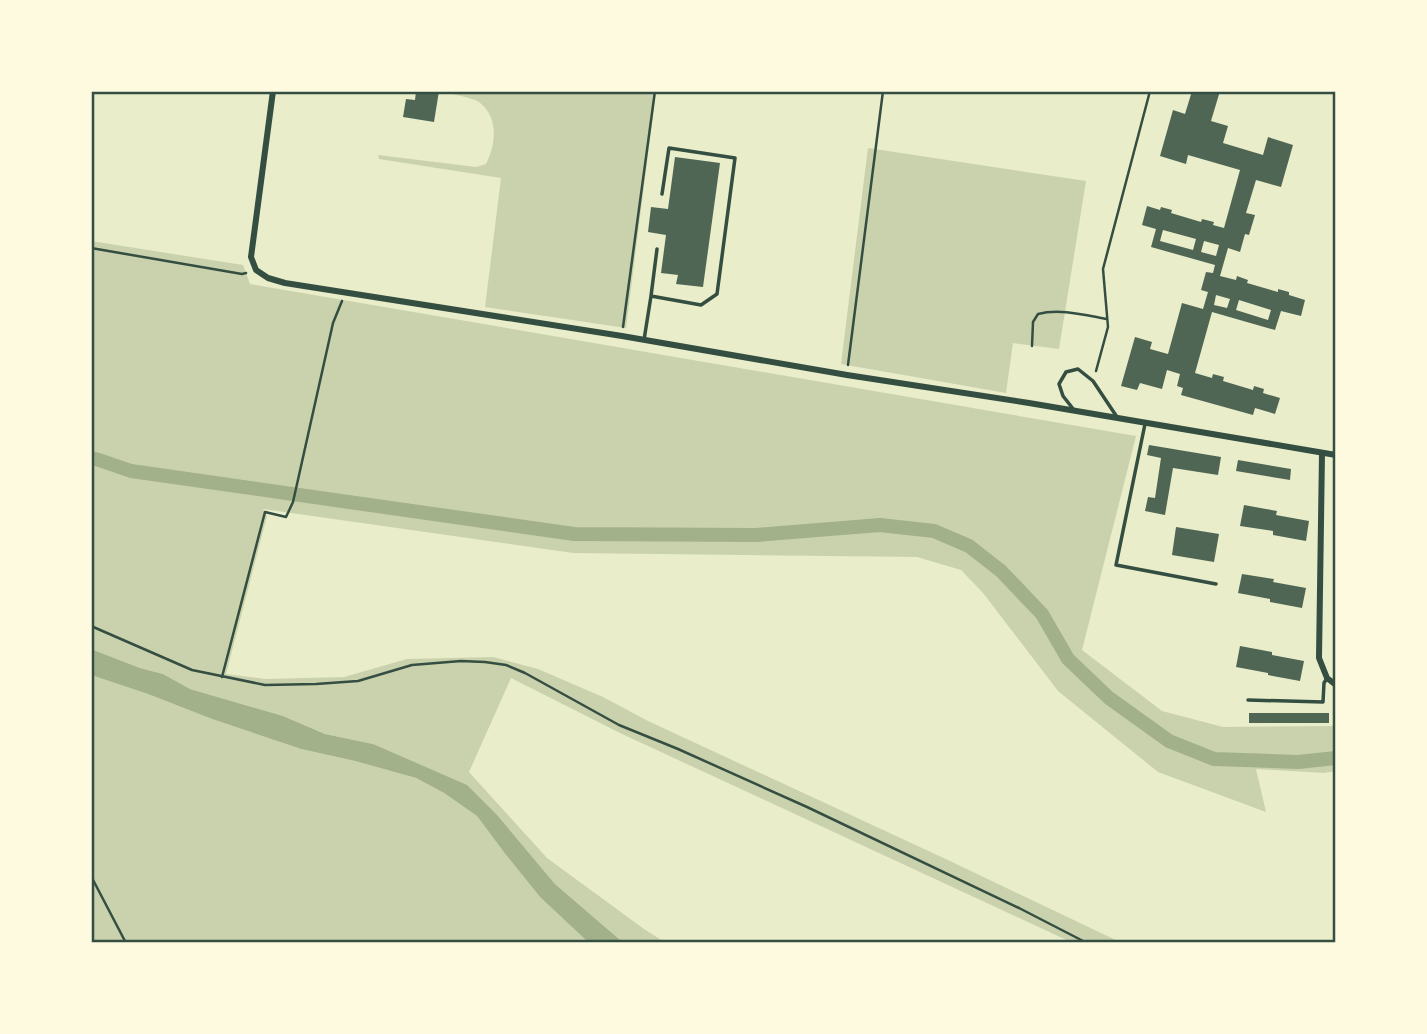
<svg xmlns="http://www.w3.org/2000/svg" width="1427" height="1034" viewBox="0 0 1427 1034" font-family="Figtree,sans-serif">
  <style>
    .green { fill: #cad2ad }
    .water { fill: #a3b18a }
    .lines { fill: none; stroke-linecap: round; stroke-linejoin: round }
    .canal { stroke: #a3b18a; stroke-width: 14 }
    .building { fill: #4f6655; fill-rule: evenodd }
    .path { stroke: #344e41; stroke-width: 2.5 }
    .service { stroke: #344e41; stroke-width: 3.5 }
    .minor { stroke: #344e41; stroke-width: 6 }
    .neatline { fill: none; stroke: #344e41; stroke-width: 2.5 }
  </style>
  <rect width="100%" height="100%" fill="#e9edc9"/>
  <!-- green -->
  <path class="green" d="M449,91H656L626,328L485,307L501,178L379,159L378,155L476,167L486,164C496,144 499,117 479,102C472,98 460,96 452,94Z
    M868,148L1086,181L1059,349L1013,343L1006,393L841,364Z
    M91,241L243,265L250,284L1136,436L1082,650L1162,711L1223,727L1333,726L1334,701L1336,702V771L1324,773L1256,769L1266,812L1158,772L1058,691L983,593L961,570L917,557L573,553L263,509L267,516L226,674L266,679L344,677L407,659L493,657L538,669L603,697L648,721L950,861L1122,943H1073L620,733L511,678L469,772L547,858L644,929L666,943H627L619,939L555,884L498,816L373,744L325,734L283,716L190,689L163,674L140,668L91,649Z
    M91,675L148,694L212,719L301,749L355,761L416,778L444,793L477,816L503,851L540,897L589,943H91Z"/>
  <!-- water -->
  <path class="water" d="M91,649L140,668L163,674L190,689L283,716L325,734L373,744L467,785L498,816L555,884L619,939L627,943H589L540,897L503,851L477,816L444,793L416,778L355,761L301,749L212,719L148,694L91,675Z"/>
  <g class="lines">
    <!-- canal -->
    <path class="canal" d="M91,458L99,460L131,471L574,534L756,535L880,525L934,531L969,546L1001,571L1042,614L1068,659L1109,698L1169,741L1214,759L1298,762L1336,758"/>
  </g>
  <!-- building -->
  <path class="building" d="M416,91H439L434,122L403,117L406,99L415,100Z
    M1192,91H1220L1211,121L1228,126L1223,143L1263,155L1268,137L1293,145L1281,187L1256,180L1246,213L1255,215L1249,235L1245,234L1240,252L1228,248L1220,276L1236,280L1237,276L1248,280L1247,283L1278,292V289L1289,292V295L1305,300L1301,316L1281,311L1275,330L1212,312L1195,373L1212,378L1213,374L1224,377L1223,381L1253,390L1254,386L1264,389L1263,393L1280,398L1275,414L1255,408L1253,415L1181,395L1183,388L1177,386L1180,374L1167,370L1162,389L1140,383L1137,390L1121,386L1135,337L1152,342L1150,349L1168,354L1182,303L1203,309L1208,292L1201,290L1206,272L1213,273L1215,265L1151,247L1156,229L1142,225L1147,206L1160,210L1161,207L1172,210L1171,213L1201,222L1202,219L1214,222L1213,225L1224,228L1240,170L1188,155L1186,164L1160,156L1173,110L1185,114ZM1163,230L1196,239L1193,250L1160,241ZM1204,241L1219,245L1216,256L1201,252ZM1216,295L1230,299L1227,308L1214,305ZM1239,300L1271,310L1268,320L1236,310Z
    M675,157L720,163L703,287L676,284L678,275L661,273L666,235L648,232L651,207L668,209Z
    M1149,445L1221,457L1218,475L1173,468L1165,515L1145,511L1148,497L1155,498L1161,458L1147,455Z
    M1238,460L1291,469L1290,480L1236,471Z
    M1244,505L1277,511L1276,515L1309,521L1306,541L1273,535V531L1240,526Z
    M1176,527L1219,534L1214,562L1172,555Z
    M1242,574L1274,579L1273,582L1306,588L1302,608L1270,602V599L1238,593Z
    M1240,646L1272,652V655L1304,661L1300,681L1268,675V673L1236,667Z
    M1249,713H1329V723H1249Z"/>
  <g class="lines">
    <!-- path -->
    <path class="path" d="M91,248L242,274L246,273
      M623,327L655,91
      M1032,346L1033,322L1038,314C1059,308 1085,315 1107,319
      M848,365L883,91
      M1096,371L1108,327L1103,269L1150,91
      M91,626L192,670L265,685L316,684L358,681L412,665L461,661L485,662L506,665L525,673L619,725L678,749L807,807L1019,908L1087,943
      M222,677L265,512L286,517L293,502L333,323L342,301
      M91,876L126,943"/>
    <!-- service -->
    <path class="service" d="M651,296L657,249
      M644,340L651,296L701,305L717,294L735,158L669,148L662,194
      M1074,410L1063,396L1059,384L1066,372L1078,369L1093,381L1117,417
      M1145,424L1116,565L1216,584
      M1248,700L1323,702L1324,683L1327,678"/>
    <!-- minor -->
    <path class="minor" d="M273,91L251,257L256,270L268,278L285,283L622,336L847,375L1029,403L1336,455
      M1322,453L1319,658L1327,678L1336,685"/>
  </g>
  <!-- border -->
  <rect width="1427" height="1034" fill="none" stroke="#fefae0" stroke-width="186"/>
  <rect x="93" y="93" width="1241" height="848" class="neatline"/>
</svg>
